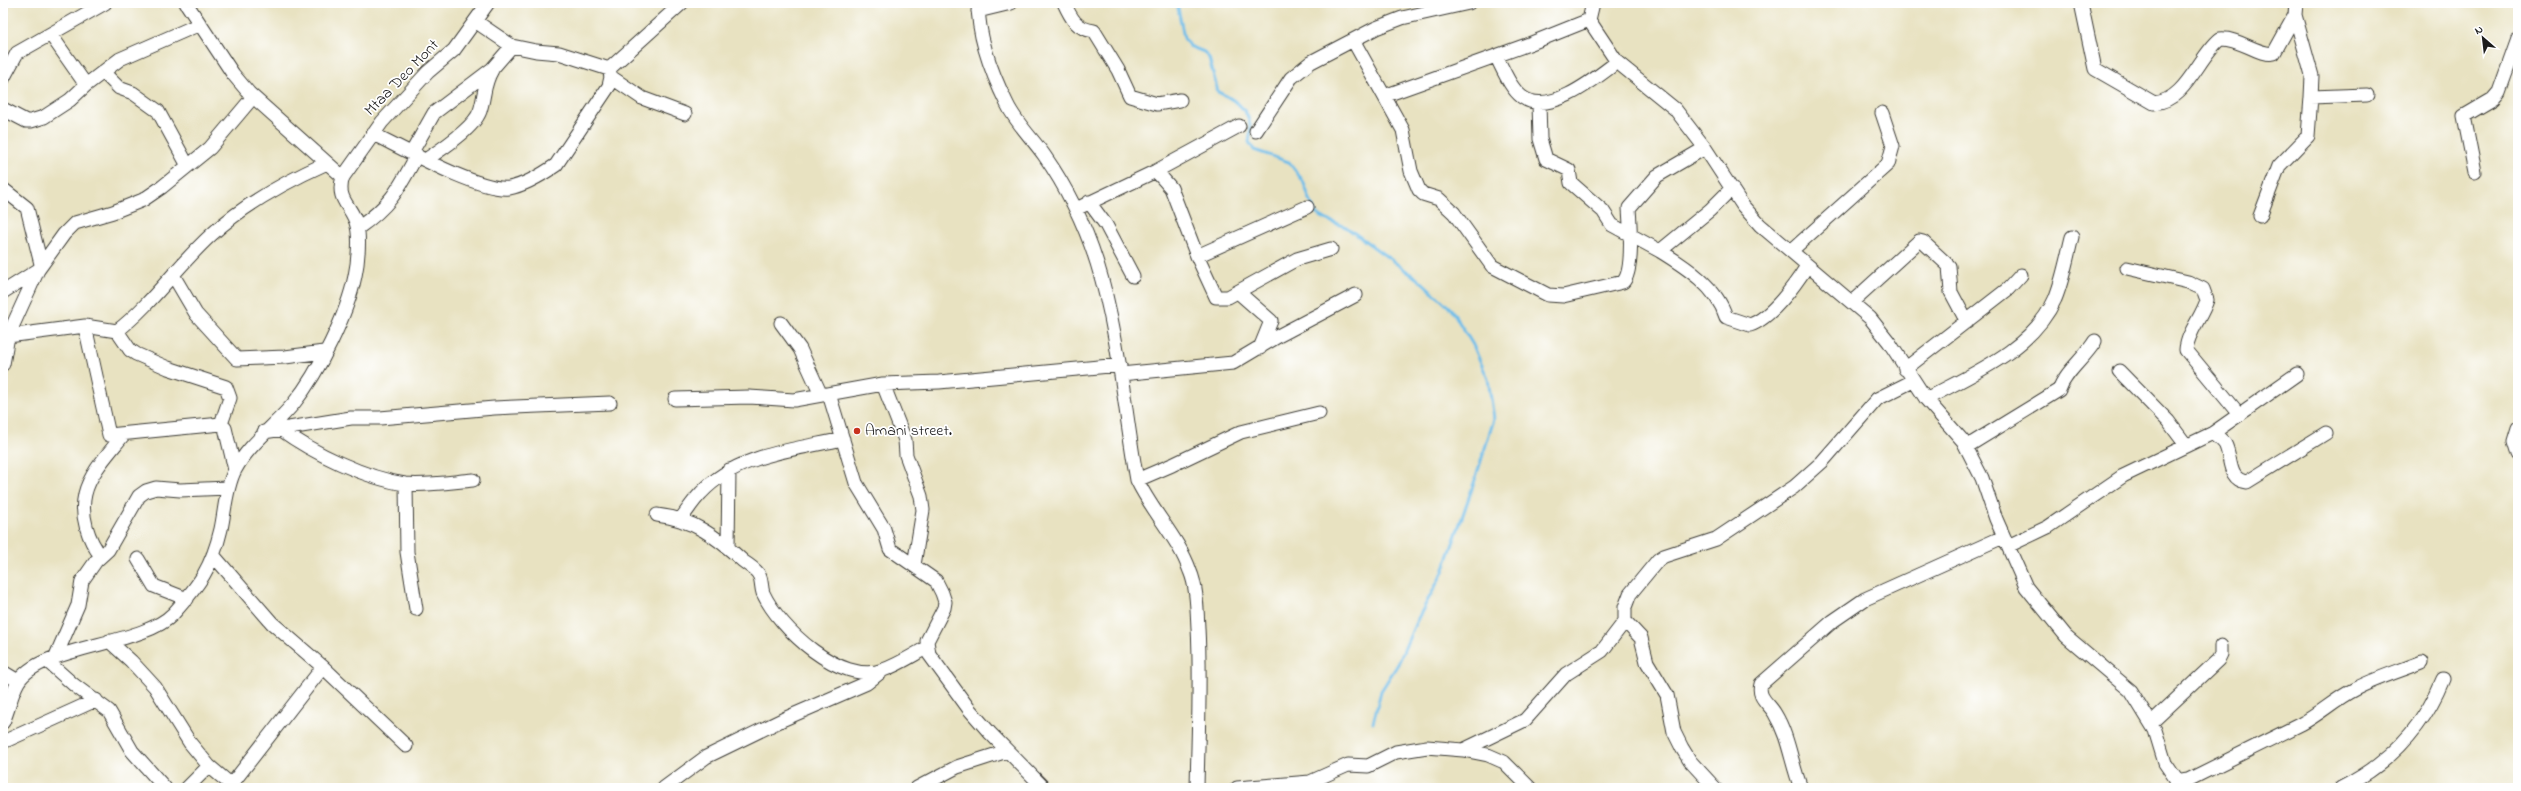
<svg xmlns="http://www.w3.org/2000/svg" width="2521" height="791" viewBox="0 0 2521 791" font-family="'Indie Flower',sans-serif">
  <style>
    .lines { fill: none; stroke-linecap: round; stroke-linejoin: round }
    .stream { stroke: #70beea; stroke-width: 3 }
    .minor-casing { stroke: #3b3a35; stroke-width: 15 }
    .minor { stroke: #fff; stroke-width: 13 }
    .poi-dot { fill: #c8321e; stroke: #fff; stroke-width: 1.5 }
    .labels { text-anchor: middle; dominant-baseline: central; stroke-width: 3.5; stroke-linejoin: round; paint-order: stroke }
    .street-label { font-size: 16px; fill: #1c1c1c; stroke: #fff }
    .poi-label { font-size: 16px; fill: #1c1c1c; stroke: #fff; text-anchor: start }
  </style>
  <rect width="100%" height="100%" fill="#fff"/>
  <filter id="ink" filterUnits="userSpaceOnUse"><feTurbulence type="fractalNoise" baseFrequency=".025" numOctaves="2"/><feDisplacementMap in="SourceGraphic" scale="8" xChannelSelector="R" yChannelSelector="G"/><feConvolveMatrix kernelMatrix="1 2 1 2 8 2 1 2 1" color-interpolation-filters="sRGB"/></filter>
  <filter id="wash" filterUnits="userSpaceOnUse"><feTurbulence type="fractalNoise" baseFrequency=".012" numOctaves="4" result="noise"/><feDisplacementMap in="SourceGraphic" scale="16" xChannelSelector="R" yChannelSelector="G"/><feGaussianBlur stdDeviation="0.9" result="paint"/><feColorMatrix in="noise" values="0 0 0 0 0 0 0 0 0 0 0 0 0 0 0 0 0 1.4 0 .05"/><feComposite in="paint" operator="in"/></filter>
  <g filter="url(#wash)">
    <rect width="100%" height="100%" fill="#e8e2c1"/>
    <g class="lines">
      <!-- stream -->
      <path class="stream" d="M1177,3L1184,38L1189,46L1204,52L1209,58L1218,92C1241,102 1255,115 1249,142L1254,150L1289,162L1303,181L1315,213L1327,220L1346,227L1423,283L1451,309L1473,345L1488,379L1494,419L1476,477L1443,572L1415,624L1398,664L1381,691L1373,723"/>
    </g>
  </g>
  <g filter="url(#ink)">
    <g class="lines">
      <!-- minor casing -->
      <g class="minor-casing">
        <path id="minor" d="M186,3L233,74L249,93L343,177
          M978,3C978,36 992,74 1007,104C1016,123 1032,138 1044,155C1067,188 1085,225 1097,263C1119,333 1124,408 1137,480C1152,512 1178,537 1190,571C1197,587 1197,610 1198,628C1201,681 1198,735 1197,788
          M1064,3C1071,18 1076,29 1094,31L1118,70L1130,96L1157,104L1180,100
          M1593,3L1589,20L1617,62L1675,109L1705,148L1743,206L1760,225L1870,318L1889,342L1926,399L1963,441L1982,478L1996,519L2026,587L2066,636L2131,691L2155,730L2165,763L2182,788
          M2081,3L2095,69L2154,103C2186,101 2198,57 2220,39C2238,37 2260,57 2274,53L2295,15
          M2296,3L2295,15L2312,76L2311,97L2367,95
          M978,11L1011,3
          M475,21L512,46L536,51L559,53L609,69L682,3
          M51,35L86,85
          M1353,40L1403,130L1411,171L1419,190L1423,194L1439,199L1454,213L1492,266L1548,295L1563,296L1623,282C1634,271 1630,224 1629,208L1657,176L1705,148
          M1496,56C1503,69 1510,88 1522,97C1549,117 1596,78 1617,62
          M103,72L119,88L133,93L158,111L188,166
          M611,77L642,98L685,114
          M3,79L17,53L105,3
          M1384,96L1529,44L1589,20
          M1539,103L1540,139L1546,159L1569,170L1571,183L1603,211L1612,225L1660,251L1710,210L1732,188
          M3,109L26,121H31L44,117L70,100L86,85L120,59L200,24
          M1256,131L1291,78L1311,62L1376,28L1402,18L1469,3
          M373,134C402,148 480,192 509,188C526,185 543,174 556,165L609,86L611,77L609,69
          M412,152L434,113L492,69L512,46
          M427,159C442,149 474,128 480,111C485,96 483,85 492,70
          M1156,171L1171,188L1197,256L1216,297H1228L1297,259L1331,249
          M2475,172L2464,116L2493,99L2499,92L2518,39
          M3,189L27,208L41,264
          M1089,202L1106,225L1133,276
          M1076,209L1156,171L1239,126
          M2260,216L2279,166L2308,136L2311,97
          M358,228C391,205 398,190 417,155
          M1660,251C1686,267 1717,287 1726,317L1750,325C1771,318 1795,285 1807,266
          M1791,251L1888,164L1893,146L1882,113
          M1197,256L1307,207
          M2127,268L2188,282L2203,289L2207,300C2202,317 2187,333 2186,350L2238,413
          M173,275L196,314L237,359L285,357L324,352
          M3,292L38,270
          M1238,292L1271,321L1260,348
          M1852,302L1919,241L1923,242L1949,266L1951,292L1967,322
          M781,323L800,349L821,395
          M85,326L109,435L221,424
          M117,331L130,350L136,354L168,368L226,387L230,398L221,424L225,428L235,470
          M8,336L85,326L117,331C152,304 178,265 211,235C243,205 287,181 327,163
          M3,364L8,336L38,270L64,234L75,223L113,212L143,200L162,187L210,148L253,97
          M1905,369L2008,289L2021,275
          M2119,371L2168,421L2186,445
          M1121,374L1233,363L1280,335L1356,295
          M883,384L905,440L906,455L921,496L923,510L914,565
          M829,394L856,483L884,529L890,549L936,581L942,593L945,602L944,608L927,641L929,654L969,709L990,733L1044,788
          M675,399L749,397L794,400L883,384L939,382L1120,365
          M1926,399C1972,374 2032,350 2055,299C2063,280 2067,257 2072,237
          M2518,428L2514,441L2518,454
          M280,429C313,453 365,478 405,484C427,486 451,482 473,480
          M264,432L351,418H380L494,408L610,403
          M2213,433C2217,436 2222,440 2225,444C2232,457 2227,480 2247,482L2326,433
          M1966,447L2059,390C2065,372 2084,359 2095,341
          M1137,480L1172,465L1241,432L1319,413
          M406,484L407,552L416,609
          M657,515C693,519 717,537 743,561C748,565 757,570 759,575C762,580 761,587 763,593C779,628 841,686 883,670C898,665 913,655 926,648
          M680,520C687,511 693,501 701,493C737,454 794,450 843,439
          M2008,546L2048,527L2123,476L2213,433L2297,374
          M728,547L729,470
          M213,555L272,623L323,667L406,746
          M101,556C88,540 80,515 85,494C90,472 111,451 124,434
          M138,559L154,586L187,599
          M109,641L131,661L155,687L190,743L209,766L235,788
          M55,658L78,605L82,581L96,561L108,550L139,496L146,491L156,488L180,490L228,488
          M47,661L74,685L109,711L132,751L165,788
          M3,672L18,681
          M3,722C9,709 11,694 18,682C40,645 143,646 173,614C199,585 212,568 221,529C225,510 226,487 235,470C249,444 275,426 294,403C319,372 347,315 355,276C358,262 360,239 357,226C353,206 335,201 343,177L382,122L428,72L454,50L488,3
          M2152,722L2218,660L2221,654V646
          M3,742L96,700
          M1463,750L1525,720L1566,674L1602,651L1625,621
          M2176,782L2188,780L2301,724C2320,714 2335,699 2355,689C2376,678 2400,671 2422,662
          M231,785L323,667
          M187,788L209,766
          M664,788L706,757L784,719L867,683L882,671
          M917,788L957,767L1007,751
          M1237,788L1310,782L1348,765L1368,766L1396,752L1427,747L1463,750L1488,755L1504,762L1530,788
          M1715,788L1690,761L1682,748L1674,732L1667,695L1647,662L1641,638L1625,621V607L1630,594L1658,560L1664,556L1716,539L1794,487L1822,462L1877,399L1913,381
          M1801,788C1791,763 1789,737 1775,714C1769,703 1757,698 1761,684L1833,621L1865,599L2003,537
          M2341,788C2389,764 2423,729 2443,679"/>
      </g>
      <!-- minor -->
      <use href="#minor" class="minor"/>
    </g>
  </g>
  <!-- markers -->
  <circle class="poi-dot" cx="857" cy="431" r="4"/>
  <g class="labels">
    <!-- street labels -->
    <g class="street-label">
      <text transform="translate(402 78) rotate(-46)">Mtaa Deo Mont</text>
    </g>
    <!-- poi labels -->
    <g class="poi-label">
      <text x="865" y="431">Amani street.</text>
    </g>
  </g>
  <!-- margin -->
  <rect width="2521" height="791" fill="none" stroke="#fff" stroke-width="16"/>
  <!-- north arrow -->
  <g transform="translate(2483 38) rotate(332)" stroke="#ffffff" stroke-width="3" paint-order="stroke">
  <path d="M0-3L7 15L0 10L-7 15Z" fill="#1c1c1c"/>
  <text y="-6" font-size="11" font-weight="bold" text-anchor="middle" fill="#1c1c1c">N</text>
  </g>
</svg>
